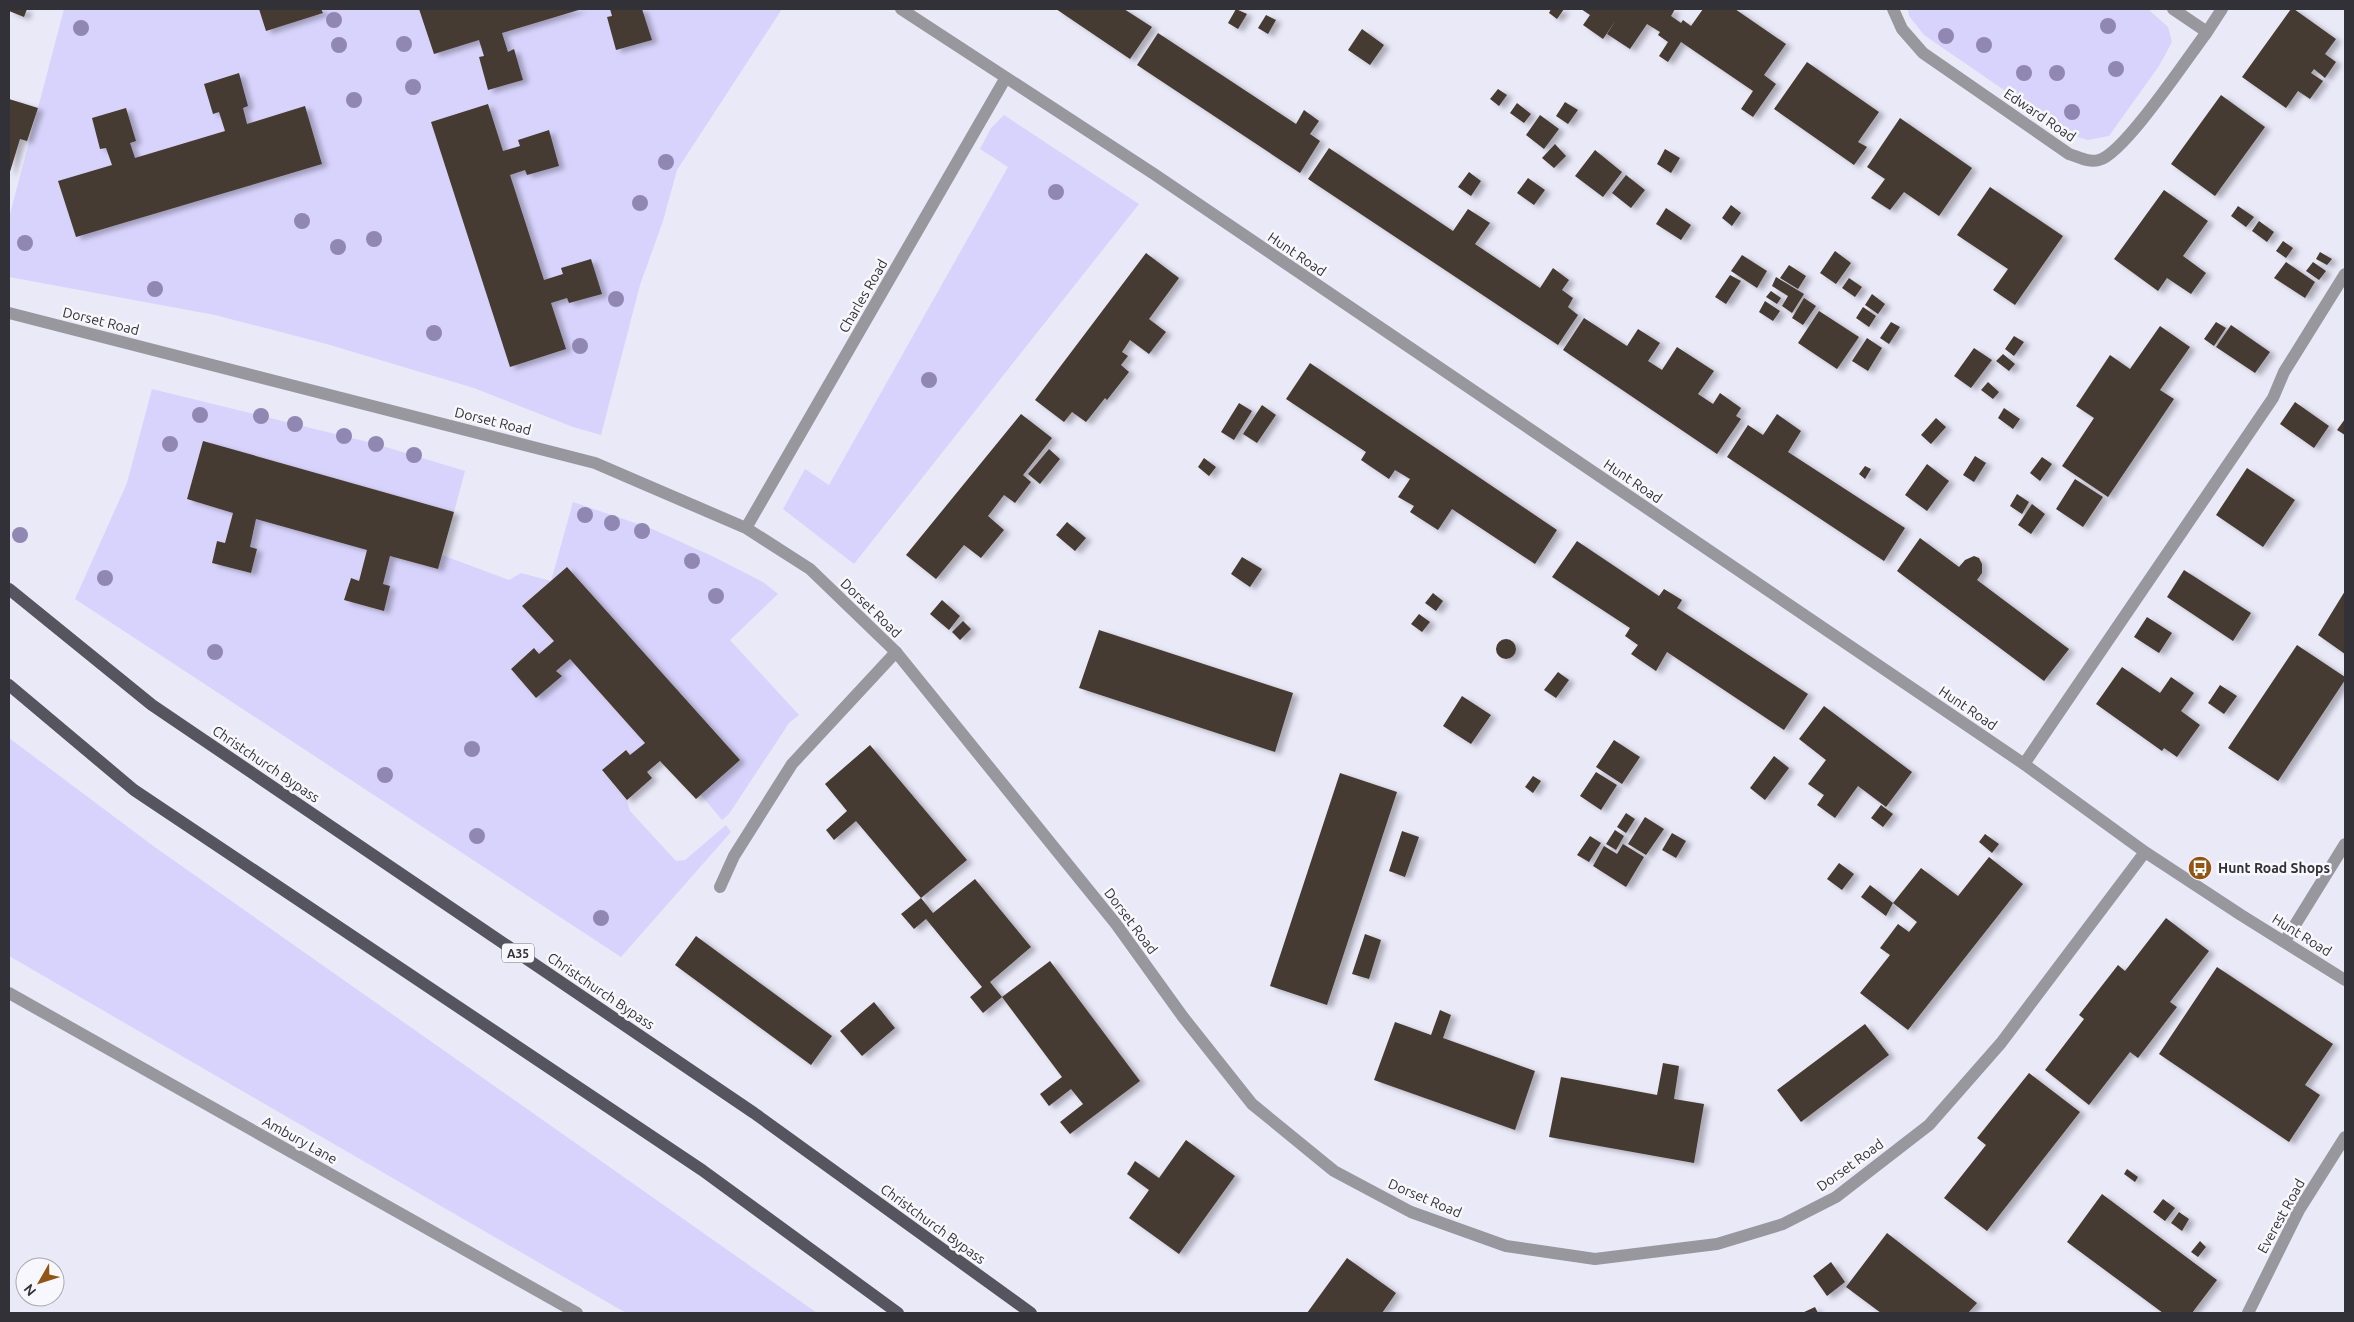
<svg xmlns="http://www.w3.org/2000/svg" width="2354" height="1322" viewBox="0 0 2354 1322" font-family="Ubuntu,sans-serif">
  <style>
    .green { fill: #d8d3fc }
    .building { fill: #453b32; filter: url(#shadow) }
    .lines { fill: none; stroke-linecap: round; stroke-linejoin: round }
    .service { stroke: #98979e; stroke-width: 12 }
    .minor { stroke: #98979e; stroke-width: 12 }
    .primary { stroke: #55545f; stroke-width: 12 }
    .tree { fill: #9087b3 }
    .labels { text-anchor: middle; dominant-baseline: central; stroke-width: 5; stroke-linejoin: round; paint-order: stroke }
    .shield { fill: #f8f7fd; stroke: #6d6c72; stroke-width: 1 }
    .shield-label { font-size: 12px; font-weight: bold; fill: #323137 }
    .street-label { font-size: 14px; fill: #323137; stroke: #f8f7fd }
    .poi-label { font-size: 14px; font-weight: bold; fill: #323137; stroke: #f8f7fd; text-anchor: start }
  </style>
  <defs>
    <filter id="shadow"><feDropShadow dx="5.5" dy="3" stdDeviation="2.5" flood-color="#0004"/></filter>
  </defs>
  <rect width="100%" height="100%" fill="#eae9f8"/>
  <!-- green -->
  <path class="green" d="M64,9H782L677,170L663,221L640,285L601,435L573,427L474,388L323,343L215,315L9,277V218Z
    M1908,9H2148L2168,27L2172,42L2159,66L2109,136L2088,140L2068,134L1924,35L1909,16Z
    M1004,115L1139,204L854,564L783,509L805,469L829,485L1008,167L980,149L991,128Z
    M152,389L376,444L465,471L454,512L203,442L187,499L233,513L225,543L217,541L212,563L251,573L257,549L250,547L256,519L367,550L359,581L350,579L345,600L384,611L390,586L383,584L390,556L438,569L442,555L509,580L521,573L551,581L573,502L650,528L712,556L763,582L778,594L730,640L799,715L789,723L729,814L722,820L701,795L740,760L567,567L522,606L554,641L539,654L534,648L511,669L536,698L561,677L556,671L570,659L645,743L630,755L625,750L602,771L627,800L630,811L676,861L685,860L726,825L731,832L621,957L75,599L127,483Z
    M9,738L156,848L817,1313H626L9,956Z"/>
  <!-- building -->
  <path class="building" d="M9,9H27L24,17L9,11Z
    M259,9H321L323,13L266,31Z
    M419,9H582L502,33L508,52L514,49L523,80L488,90L479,57L484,56L479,40L434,54Z
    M610,9H642L652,40L616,50L607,17L612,16Z
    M1056,9H1124L1152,27L1130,59Z
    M1236,9L1247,14L1238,29L1228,23Z
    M1551,9H1564L1557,19L1549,13Z
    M1581,9H1675L1671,16L1681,23L1683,20L1691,26L1703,9H1735L1786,44L1764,75L1776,84L1753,117L1741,109L1753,91L1681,42L1668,62L1659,56L1668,42L1658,35L1660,32L1647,24L1630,49L1607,34L1616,20L1603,39L1583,25L1590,15Z
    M2291,9H2294L2336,39L2325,54L2336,62L2325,78L2314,69L2311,73L2323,81L2310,99L2298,91L2286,108L2242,77Z
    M1266,15L1276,20L1268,34L1258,28Z
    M1362,29L1384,45L1370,65L1348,50Z
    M1158,33L1296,124L1304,110L1319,121L1310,134L1320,141L1300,173L1137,65Z
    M1807,62L1879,112L1858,142L1867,147L1854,165L1774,109Z
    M239,73L248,106L243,108L247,124L305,106L322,164L76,237L58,181L112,165L106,148L100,149L92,118L126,108L136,141L130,143L135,158L225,131L219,112L213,114L204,84Z
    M1498,89L1507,95L1499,106L1490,99Z
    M2221,95L2265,127L2215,196L2171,164Z
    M9,99L38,108L27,141L20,139L9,175Z
    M1565,102L1578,110L1568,124L1556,116Z
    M1517,103L1531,114L1524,123L1510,113Z
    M488,104L503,151L520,146L518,140L549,130L559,166L527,175L525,170L510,175L544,280L563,274L561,268L591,259L602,294L569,303L567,298L551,303L566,349L510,367L431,122Z
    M1540,115L1559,129L1544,149L1526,135Z
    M1900,118L1972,168L1939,216L1904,192L1890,210L1871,198L1885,179L1867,167Z
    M1555,144L1566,156L1554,168L1542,158Z
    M1329,148L1453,231L1468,209L1490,223L1475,244L1540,288L1553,268L1569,280L1562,290L1573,298L1568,307L1578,315L1558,345L1308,179Z
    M1665,149L1680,158L1671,173L1657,164Z
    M1595,150L1622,172L1603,197L1575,176Z
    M1469,172L1481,181L1471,196L1458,187Z
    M1626,175L1645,190L1631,208L1612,193Z
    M1528,178L1545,190L1534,205L1517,193Z
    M1990,187L2063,236L2015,305L1993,290L2008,269L1957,235Z
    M2164,190L2208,221L2183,256L2206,273L2191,294L2167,278L2158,291L2114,259Z
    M1731,205L1741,213L1732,226L1722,218Z
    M2238,206L2254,217L2246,227L2231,216Z
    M1666,208L1691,225L1681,240L1656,224Z
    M2259,221L2274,232L2267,242L2252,231Z
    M2283,241L2293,248L2286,258L2276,251Z
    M1835,251L1851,263L1836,284L1820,273Z
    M2320,252L2332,259L2327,265L2316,259Z
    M1146,253L1179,278L1149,319L1166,332L1149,354L1130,340L1122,352L1128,356L1121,365L1129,372L1107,400L1105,398L1086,422L1072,412L1064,422L1035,400Z
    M1742,255L1767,271L1757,288L1731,271Z
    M2286,262L2315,282L2305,298L2274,278Z
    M2313,262L2326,271L2319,280L2306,271Z
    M1789,265L1806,276L1798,289L1780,278Z
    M1730,275L1741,281L1726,304L1715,297Z
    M1776,277L1804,294L1792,313L1782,306L1788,296L1772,286Z
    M1849,278L1862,287L1855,297L1842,288Z
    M1771,291L1781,298L1777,304L1766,297Z
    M1872,294L1885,304L1878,314L1865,305Z
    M1804,298L1816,306L1803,325L1792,318Z
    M1765,301L1780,311L1773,321L1759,312Z
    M1863,307L1876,316L1869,327L1856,318Z
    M1819,311L1859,337L1837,369L1798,343Z
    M1584,318L1627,346L1638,329L1660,343L1648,361L1662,370L1677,347L1714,371L1698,394L1713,404L1720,393L1741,408L1736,416L1741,419L1717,454L1563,350Z
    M1891,322L1900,327L1889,344L1880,338Z
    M2216,322L2226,328L2214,346L2204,339Z
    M2231,325L2270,352L2255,373L2216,347Z
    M2160,326L2190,347L2160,390L2174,399L2108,497L2062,466L2094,418L2076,406L2110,355L2130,369Z
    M2014,336L2024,342L2014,356L2005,349Z
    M1867,338L1882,348L1868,371L1852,361Z
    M1974,348L1992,360L1971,388L1954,376Z
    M2003,354L2015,364L2009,371L1996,361Z
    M1310,363L1557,530L1535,564L1452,509L1438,530L1410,512L1414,506L1398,497L1410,479L1395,470L1389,479L1361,460L1366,452L1286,399Z
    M1988,382L1999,392L1993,399L1981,390Z
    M2295,402L2329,426L2314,448L2280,424Z
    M1239,403L1252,411L1234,440L1221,432Z
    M1262,405L1276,415L1257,443L1243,434Z
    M2004,408L2020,419L2013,429L1998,418Z
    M1021,414L1052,438L1023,475L1031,482L1015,503L1004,495L988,516L1004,530L981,558L964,545L936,579L906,555Z
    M1777,414L1801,431L1788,452L1905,528L1884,561L1727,457L1748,425L1763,435Z
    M1936,418L1946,427L1931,444L1921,435Z
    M2345,419V435L2337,430Z
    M203,441L454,512L438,569L390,556L383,584L390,586L384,611L344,600L351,578L359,581L367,550L256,519L250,547L257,549L251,573L212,563L217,541L225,543L233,513L187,499Z
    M1049,449L1060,459L1040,484L1028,474Z
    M1975,456L1986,463L1974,482L1963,475Z
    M2042,457L2052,464L2040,481L2030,473Z
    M1204,458L1216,467L1209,476L1198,467Z
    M1927,464L1949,481L1927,511L1905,495Z
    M1865,466L1871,469L1865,479L1859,474Z
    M2247,468L2295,500L2263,547L2216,515Z
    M2075,479L2103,497L2083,527L2056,509Z
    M2017,494L2029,502L2022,514L2010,506Z
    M2032,504L2045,514L2031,534L2018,525Z
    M1067,522L1086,538L1075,551L1056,535Z
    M1920,538L1959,567L1965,560L1974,556L1979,558L1982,564V573L1977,580L2069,649L2044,681L1897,571Z
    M1577,541L1659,596L1664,589L1682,600L1677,608L1808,694L1784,730L1667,652L1656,671L1631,654L1638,645L1625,636L1630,628L1552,577Z
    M1242,557L1262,569L1250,587L1231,574Z
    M567,567L740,760L696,799L660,761L647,772L652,778L627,800L602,770L626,750L630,755L645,743L570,659L556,671L562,676L536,698L511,669L534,648L539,654L554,641L522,606Z
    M2184,570L2251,613L2233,641L2167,597Z
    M2345,591V654L2318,635Z
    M1433,593L1443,601L1436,611L1425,603Z
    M942,600L960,616L949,630L930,614Z
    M1419,614L1430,622L1422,632L1411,624Z
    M2147,617L2172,633L2159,653L2134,637Z
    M963,621L971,629L960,640L952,632Z
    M1099,630L1293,693L1275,752L1079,688Z
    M1496 649a10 10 0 1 1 20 0a10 10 0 1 1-20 0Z
    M2297,645L2345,677V680L2278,781L2228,748Z
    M2122,667L2160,693L2171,677L2194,693L2181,711L2200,725L2177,757L2164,748L2162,751L2096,704Z
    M1558,672L1569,680L1556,698L1544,690Z
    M2220,685L2237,696L2224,714L2208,703Z
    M1462,696L1491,715L1471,744L1443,726Z
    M1824,706L1912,772L1886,807L1858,786L1835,818L1817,805L1824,795L1808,784L1826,760L1799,739Z
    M1614,740L1640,757L1622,784L1596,767Z
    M870,745L967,860L921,898L856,821L834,840L826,830L847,811L825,784Z
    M1774,756L1789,768L1765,800L1750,788Z
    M1596,772L1617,785L1601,810L1580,796Z
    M1340,773L1397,792L1327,1005L1270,986Z
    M1533,776L1541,781L1533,793L1525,787Z
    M1881,805L1893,814L1883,827L1871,818Z
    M1626,813L1635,819L1626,833L1617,827Z
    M1645,817L1664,829L1646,855L1628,844Z
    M1615,830L1624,836L1616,850L1606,844Z
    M1402,831L1419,837L1405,877L1389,871Z
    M1672,833L1686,841L1676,858L1662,850Z
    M1985,834L1999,844L1992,853L1979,842Z
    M1590,836L1601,843L1589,862L1577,855Z
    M1623,844L1644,857L1626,887L1593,866L1604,846L1617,854Z
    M1989,857L2023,884L1908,1030L1860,993L1890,955L1880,948L1898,924L1909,932L1917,922L1893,903L1921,868L1958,896Z
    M1839,863L1854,874L1842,890L1827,879Z
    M975,879L1031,947L990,982L1002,997L983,1013L970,997L982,987L926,919L914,929L901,914L921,898L933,913Z
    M1870,885L1893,903L1886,916L1861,897Z
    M2166,918L2209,951L2170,1002L2177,1007L2138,1058L2130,1052L2089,1105L2045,1070L2084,1019L2079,1015L2118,965L2125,971Z
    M1365,934L1381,940L1369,979L1352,974Z
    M696,936L832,1036L811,1065L675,965Z
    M1050,961L1140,1081L1070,1134L1060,1122L1083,1104L1071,1089L1049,1106L1040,1094L1062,1077L1002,997Z
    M2217,967L2333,1044L2305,1085L2320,1095L2289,1142L2159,1054Z
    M874,1002L895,1028L862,1056L840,1031Z
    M1440,1010L1451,1015L1443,1038L1535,1071L1515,1130L1374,1080L1395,1022L1431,1035Z
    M1865,1024L1889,1055L1801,1122L1777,1090Z
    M1663,1063L1679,1066L1674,1099L1704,1104L1694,1163L1549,1137L1561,1077L1657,1095Z
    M2029,1073L2080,1112L1987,1231L1944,1198L1986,1145L1977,1138Z
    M1186,1140L1235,1176L1179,1254L1129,1218L1149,1190L1127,1174L1135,1161L1159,1178Z
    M2127,1169L2138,1177L2135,1182L2124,1174Z
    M2102,1194L2217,1280L2192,1313H2163L2067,1242Z
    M2163,1199L2175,1208L2165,1221L2153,1212Z
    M2179,1212L2189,1219L2182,1231L2171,1223Z
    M1887,1233L1977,1303L1968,1313H1881L1846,1287Z
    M2200,1241L2206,1247L2198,1257L2191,1252Z
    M1347,1258L1396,1293L1382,1313H1307Z
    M1831,1262L1845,1282L1827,1296L1813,1276Z
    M1815,1307L1818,1313H1802Z"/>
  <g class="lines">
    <!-- service -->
    <path class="service" d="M2024,764L2273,398L2284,372L2345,274
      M720,887L734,856L792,764L896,652"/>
    <!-- minor -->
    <path class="minor" d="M901,9L1154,174L2024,764L2145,852L2241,915L2345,980
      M1893,9L1902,29L1923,53L2069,154C2079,157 2088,163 2099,160C2124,154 2188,57 2207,32L2173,9
      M2207,32L2222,9
      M9,313L595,463L746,528L810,569L896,652L1116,924L1183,1017L1252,1104L1334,1171L1411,1212L1506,1246L1595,1259L1717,1244L1783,1224L1836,1197L1929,1125L2001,1043L2145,852
      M746,528L1005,79
      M2285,941L2345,844
      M9,993L577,1313
      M2248,1313L2299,1210L2345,1137"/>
    <!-- primary -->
    <path class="primary" d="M9,589L152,705L754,1113L1031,1313
      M9,685L134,790L702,1170L898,1313"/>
  </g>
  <!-- trees -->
  <g class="tree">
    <circle cx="334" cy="20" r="8"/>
    <circle cx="2108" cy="26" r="8"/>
    <circle cx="81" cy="28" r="8"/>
    <circle cx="1946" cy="36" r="8"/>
    <circle cx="404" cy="44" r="8"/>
    <circle cx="339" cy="45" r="8"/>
    <circle cx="1984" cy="45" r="8"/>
    <circle cx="2116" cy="69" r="8"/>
    <circle cx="2024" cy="73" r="8"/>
    <circle cx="2057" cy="73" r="8"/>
    <circle cx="413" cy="87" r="8"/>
    <circle cx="354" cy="100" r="8"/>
    <circle cx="2072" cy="112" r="8"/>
    <circle cx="666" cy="162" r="8"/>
    <circle cx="1056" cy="192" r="8"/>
    <circle cx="640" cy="203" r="8"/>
    <circle cx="302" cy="221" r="8"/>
    <circle cx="374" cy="239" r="8"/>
    <circle cx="25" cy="243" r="8"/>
    <circle cx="338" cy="247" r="8"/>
    <circle cx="155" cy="289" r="8"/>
    <circle cx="616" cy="299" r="8"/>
    <circle cx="434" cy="333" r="8"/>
    <circle cx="580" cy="346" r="8"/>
    <circle cx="929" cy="380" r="8"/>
    <circle cx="200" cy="415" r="8"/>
    <circle cx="261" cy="416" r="8"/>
    <circle cx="295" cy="424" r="8"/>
    <circle cx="344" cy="436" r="8"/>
    <circle cx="170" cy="444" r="8"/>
    <circle cx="376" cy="444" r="8"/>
    <circle cx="414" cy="455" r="8"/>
    <circle cx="585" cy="515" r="8"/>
    <circle cx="612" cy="523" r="8"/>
    <circle cx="642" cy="531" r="8"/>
    <circle cx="20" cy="535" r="8"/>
    <circle cx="692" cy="561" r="8"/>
    <circle cx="105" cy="578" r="8"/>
    <circle cx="716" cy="596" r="8"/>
    <circle cx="215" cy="652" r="8"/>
    <circle cx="472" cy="749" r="8"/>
    <circle cx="385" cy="775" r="8"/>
    <circle cx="477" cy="836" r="8"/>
    <circle cx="601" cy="918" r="8"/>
  </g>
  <!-- icons -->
  <defs>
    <g id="bus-disc" transform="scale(1.25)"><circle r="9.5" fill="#915615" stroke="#f8f7fd"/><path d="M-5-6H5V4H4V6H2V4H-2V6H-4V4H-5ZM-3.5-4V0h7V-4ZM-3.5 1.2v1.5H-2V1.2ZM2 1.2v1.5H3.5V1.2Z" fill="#fff"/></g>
  </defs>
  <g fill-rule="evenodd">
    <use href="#bus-disc" x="2200" y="868"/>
  </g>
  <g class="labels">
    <!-- shield labels -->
    <rect class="shield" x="502" y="943.5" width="32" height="19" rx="4"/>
    <g class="shield-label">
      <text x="518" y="953">A35</text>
    </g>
    <!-- street labels -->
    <g class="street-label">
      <text transform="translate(2040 115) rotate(34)">Edward Road</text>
      <text transform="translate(1297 254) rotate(34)">Hunt Road</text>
      <text transform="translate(863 296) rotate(-60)">Charles Road</text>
      <text transform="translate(101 321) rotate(14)">Dorset Road</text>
      <text transform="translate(493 421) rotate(14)">Dorset Road</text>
      <text transform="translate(1633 481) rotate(34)">Hunt Road</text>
      <text transform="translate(871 608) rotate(44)">Dorset Road</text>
      <text transform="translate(1968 708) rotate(34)">Hunt Road</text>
      <text transform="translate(266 764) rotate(34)">Christchurch Bypass</text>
      <text transform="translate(1131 921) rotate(53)">Dorset Road</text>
      <text transform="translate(2302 935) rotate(32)">Hunt Road</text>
      <text transform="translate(601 991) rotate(34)">Christchurch Bypass</text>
      <text transform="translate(300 1140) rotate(29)">Ambury Lane</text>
      <text transform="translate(1850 1165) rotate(-36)">Dorset Road</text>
      <text transform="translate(1425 1198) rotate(23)">Dorset Road</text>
      <text transform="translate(2281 1216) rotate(-61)">Everest Road</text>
      <text transform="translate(933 1224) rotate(36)">Christchurch Bypass</text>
    </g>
    <!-- poi labels -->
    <g class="poi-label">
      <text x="2218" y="868">Hunt Road Shops</text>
    </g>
  </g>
  <!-- border -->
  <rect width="2354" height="1322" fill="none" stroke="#323137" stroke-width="20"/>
  <!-- north arrow -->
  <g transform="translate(40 1282) rotate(231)"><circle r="24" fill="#f8f7fd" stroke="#a9a8ae"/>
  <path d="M0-4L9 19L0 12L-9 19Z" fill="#915615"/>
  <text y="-8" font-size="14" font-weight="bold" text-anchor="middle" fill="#323137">N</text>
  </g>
</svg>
